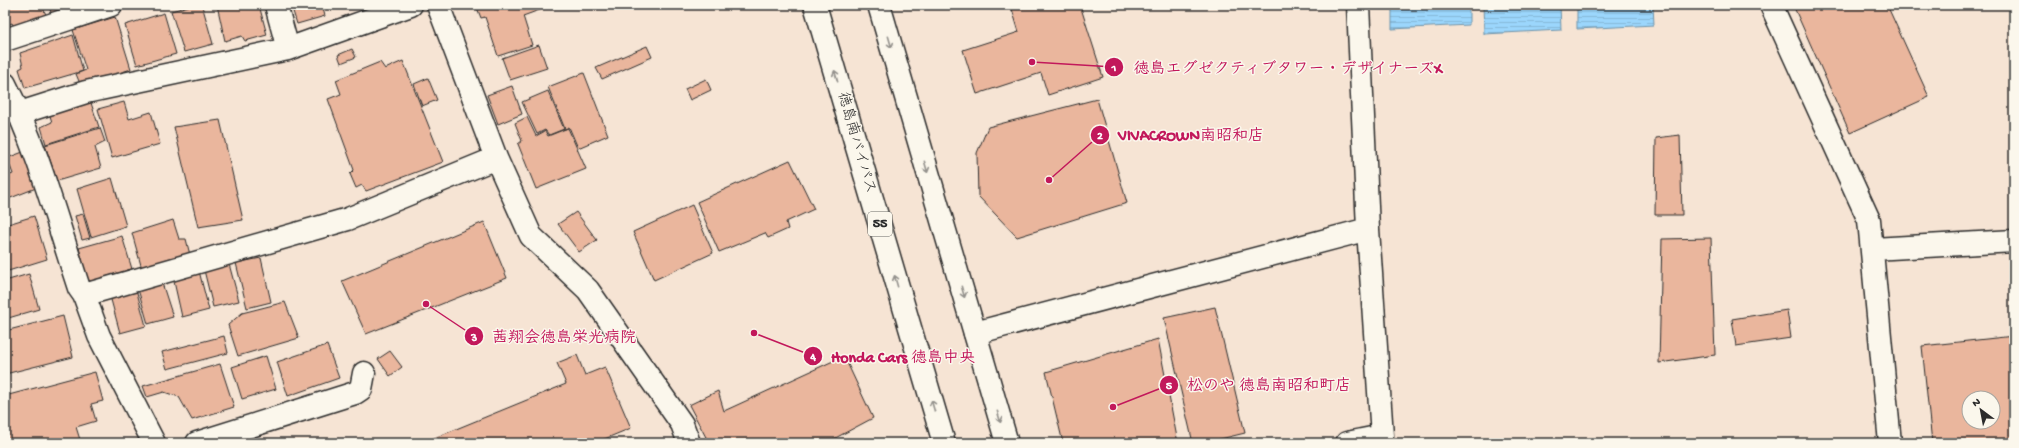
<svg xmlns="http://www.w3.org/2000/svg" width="2019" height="448" viewBox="0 0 2019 448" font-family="'Gochi Hand','Klee One',sans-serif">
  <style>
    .water { fill: url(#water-rules); stroke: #6e92a8 }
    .building { fill: #eab69d; stroke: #2b2b2b; fill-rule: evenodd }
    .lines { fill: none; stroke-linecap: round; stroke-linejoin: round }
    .minor-casing { stroke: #2b2b2b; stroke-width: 25 }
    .highway-casing { stroke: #2b2b2b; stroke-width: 25 }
    .minor { stroke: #fbf7ec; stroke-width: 22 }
    .highway { stroke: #fbf7ec; stroke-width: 22 }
    .oneway { stroke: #93918c }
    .labels { text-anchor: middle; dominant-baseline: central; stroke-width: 3; stroke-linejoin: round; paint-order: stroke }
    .shield { fill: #fbf7ec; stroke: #696865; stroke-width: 1 }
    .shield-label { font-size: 14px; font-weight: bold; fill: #2b2b2b }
    .street-label { font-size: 15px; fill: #2b2b2b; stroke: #fbf7ec }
    .leader { fill: none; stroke: #c2185b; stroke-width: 1.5 }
    .callout-dot { fill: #c2185b; stroke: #fbf7ec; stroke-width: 1.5 }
    .mark-label { font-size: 12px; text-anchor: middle; font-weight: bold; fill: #fff }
    .callout-label { font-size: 16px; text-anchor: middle; font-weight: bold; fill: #c2185b; stroke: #fbf7ec; stroke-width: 3; stroke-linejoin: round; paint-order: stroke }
  </style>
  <defs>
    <pattern id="water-rules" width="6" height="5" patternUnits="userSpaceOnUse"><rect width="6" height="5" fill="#9bd6fc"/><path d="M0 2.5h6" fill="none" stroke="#86b8d8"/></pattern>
  </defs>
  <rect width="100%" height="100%" fill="#f6e4d4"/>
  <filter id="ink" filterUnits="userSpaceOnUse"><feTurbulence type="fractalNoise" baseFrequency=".025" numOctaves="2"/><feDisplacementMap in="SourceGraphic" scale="8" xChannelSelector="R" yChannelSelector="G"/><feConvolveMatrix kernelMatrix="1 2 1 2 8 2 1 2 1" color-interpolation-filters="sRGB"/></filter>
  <g filter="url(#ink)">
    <!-- water -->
    <path class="water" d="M1392,5H1469V25L1392,29Z
      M1483,5H1560L1561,30L1484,34Z
      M1577,5H1653L1654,25L1577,29Z"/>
    <!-- building -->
    <path class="building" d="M5,5H42L46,15L16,30L12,23L5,26Z
      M49,5H68V6L51,13Z
      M193,5H202L213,44L184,52L171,11Z
      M217,5H259L267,35L245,41L242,36L225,41Z
      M291,5H322L325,16L297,24Z
      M476,5H553L523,16L532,45L498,56L485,17L481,18Z
      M1023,5H1080L1103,77L1048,95L1041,73L977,94L963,50L1019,32L1012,9Z
      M1793,5H1887L1929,97L1850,133Z
      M164,13L176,54L137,65L125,25Z
      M115,17L131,69L81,86L76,74L86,70L73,30Z
      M73,35L83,71L25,88L19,69L23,67L20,53Z
      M539,45L547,68L510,80L502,58Z
      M647,46L652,57L602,79L596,68Z
      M352,49L356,57L341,63L338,55Z
      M403,61L443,162L366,191L362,185L356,188L350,174L354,170L328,99L341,94L336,80L380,62L385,69Z
      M584,73L608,135L578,148L569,127L565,129L548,87Z
      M428,78L437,100L422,106L414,84Z
      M706,79L711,90L690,100L685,89Z
      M512,86L522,114L498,124L487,95Z
      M548,91L564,129L549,135L545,130L537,134L522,102Z
      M1097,99L1127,203L1017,237L978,196L977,153L988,127Z
      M90,100L99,127L46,144L41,127L52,122L49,113Z
      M124,102L129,119L151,112L160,144L112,158L98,109Z
      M527,117L536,136L545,131L548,136L568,128L586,169L536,189L518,144L522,141L515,123Z
      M220,120L243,220L198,227L174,127Z
      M100,128L105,142L95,147L101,168L57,181L45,145Z
      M1680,135L1682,215H1655L1656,138Z
      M23,152L36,188L8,199L5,191V177L13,174L7,158Z
      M790,160L814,209L786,222L788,229L768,238L765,233L719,252L697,202Z
      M112,178L126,226L91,237L77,189Z
      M692,205L713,253L654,280L633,232Z
      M576,212L597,240L579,252L558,224Z
      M83,214L90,238L82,240L75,216Z
      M34,216L47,259L5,272V225Z
      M173,220L179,239H186L190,255L142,269L132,233Z
      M484,222L507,278L366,334L342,281Z
      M122,236L132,269L88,282L79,248Z
      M1711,238L1715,355L1659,363L1662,239Z
      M261,258L271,302L247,308L236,263Z
      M229,264L239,301L213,307L204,270Z
      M199,271L209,310L182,317L173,277Z
      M29,274L39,309L5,319V281Z
      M162,283L173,317L148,324L138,289Z
      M136,289L146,326L120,333L110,296Z
      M285,302L299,338L238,356L228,325L242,313Z
      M1215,307L1245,433L1204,443H1193L1164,318Z
      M1787,310L1791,338L1736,346L1732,319Z
      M63,316L73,357L5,374V331Z
      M224,336L228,353L167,369L162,352Z
      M2014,336V443H1932L1922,346ZM1969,398H1993V422H1969Z
      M1158,339L1178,443H1063L1046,372Z
      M327,345L339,378L288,396L277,362Z
      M390,351L402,367L390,376L378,359Z
      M577,355L585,375L605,367L631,428L595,443H422L566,384L557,363Z
      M266,356L276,389L242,399L232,367Z
      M844,356L873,418L826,443H709L689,405L718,391L724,411Z
      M220,364L234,407L192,420L179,397L164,392L147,397L143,386Z
      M95,372L103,401L91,404L96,421L76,427L81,443H5V396Z"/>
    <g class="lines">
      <!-- minor casing -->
      <g class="minor-casing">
        <path id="minor" d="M276,5L288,49L411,5
          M1771,5L1869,220L1890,443
          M5,40L111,5
          M5,84C38,148 56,219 79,288L84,295L348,219L496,158L438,5
          M20,113L86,92L288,49
          M496,158L531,236L588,290L682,424L689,443
          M1873,249L2014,241
          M84,295L99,336L154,443
          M975,333L1368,229
          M197,443L355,393L361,389L364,373
          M1347,443L1382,436L1368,229L1358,5"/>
      </g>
      <!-- highway casing -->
      <g class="highway-casing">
        <path id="highway" d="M815,5L944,443
          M879,5L1007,443"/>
      </g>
      <!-- minor -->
      <use href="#minor" class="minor"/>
      <!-- highway -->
      <use href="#highway" class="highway"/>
    </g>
    <!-- one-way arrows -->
    <defs><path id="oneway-shaft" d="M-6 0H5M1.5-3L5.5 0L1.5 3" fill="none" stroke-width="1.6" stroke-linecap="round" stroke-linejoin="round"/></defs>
    <g class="oneway">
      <use href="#oneway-shaft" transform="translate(890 42) rotate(74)"/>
      <use href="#oneway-shaft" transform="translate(836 76) rotate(-106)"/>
      <use href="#oneway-shaft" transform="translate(926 167) rotate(74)"/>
      <use href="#oneway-shaft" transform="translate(896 281) rotate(-106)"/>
      <use href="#oneway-shaft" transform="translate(963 292) rotate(74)"/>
      <use href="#oneway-shaft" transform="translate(933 406) rotate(-106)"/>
      <use href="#oneway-shaft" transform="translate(999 417) rotate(74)"/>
    </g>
  </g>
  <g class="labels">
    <!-- shield labels -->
    <rect class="shield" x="868" y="212" width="24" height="24" rx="3"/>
    <g class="shield-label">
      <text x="880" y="224">55</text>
    </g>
    <!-- street labels -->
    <g class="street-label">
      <text transform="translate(856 143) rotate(74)">徳島南バイパス</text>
    </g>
  </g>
  <!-- callouts -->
  <path class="leader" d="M1032 62L1114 67M1049 180L1100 135M426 304L474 336M754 333L813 356M1113 407L1169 385"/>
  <g class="callout-dot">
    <circle cx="1032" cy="62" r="4"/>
    <circle cx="1049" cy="180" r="4"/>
    <circle cx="426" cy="304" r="4"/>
    <circle cx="754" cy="333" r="4"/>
    <circle cx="1113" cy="407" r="4"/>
    <circle cx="1114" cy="67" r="10"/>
    <circle cx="1100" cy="135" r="10"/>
    <circle cx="474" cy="336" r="10"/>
    <circle cx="813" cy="356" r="10"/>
    <circle cx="1169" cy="385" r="10"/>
  </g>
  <g class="mark-label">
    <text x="1114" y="71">1</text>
    <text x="1100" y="139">2</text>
    <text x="474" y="341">3</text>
    <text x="813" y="360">4</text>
    <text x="1169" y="389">5</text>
  </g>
  <g class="callout-label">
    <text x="1288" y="73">徳島エグゼクティブタワー・デザイナーズX</text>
    <text x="1191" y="140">VIVACROWN南昭和店</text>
    <text x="564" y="342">茜翔会徳島栄光病院</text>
    <text x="903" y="362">Honda Cars 徳島中央</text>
    <text x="1269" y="390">松のや 徳島南昭和町店</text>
  </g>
  <!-- margin -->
  <rect width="2019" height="448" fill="none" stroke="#fbf7ec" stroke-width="20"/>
  <rect x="10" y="10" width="1999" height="428" fill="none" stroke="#2b2b2b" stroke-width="1.5" filter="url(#ink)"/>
  <!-- north arrow -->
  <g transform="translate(1981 410) rotate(328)"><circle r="19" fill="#fbf7ec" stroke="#a8a59f"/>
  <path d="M0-3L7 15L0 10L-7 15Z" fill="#2b2b2b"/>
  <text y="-6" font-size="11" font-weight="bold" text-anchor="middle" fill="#2b2b2b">N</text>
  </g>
</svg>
